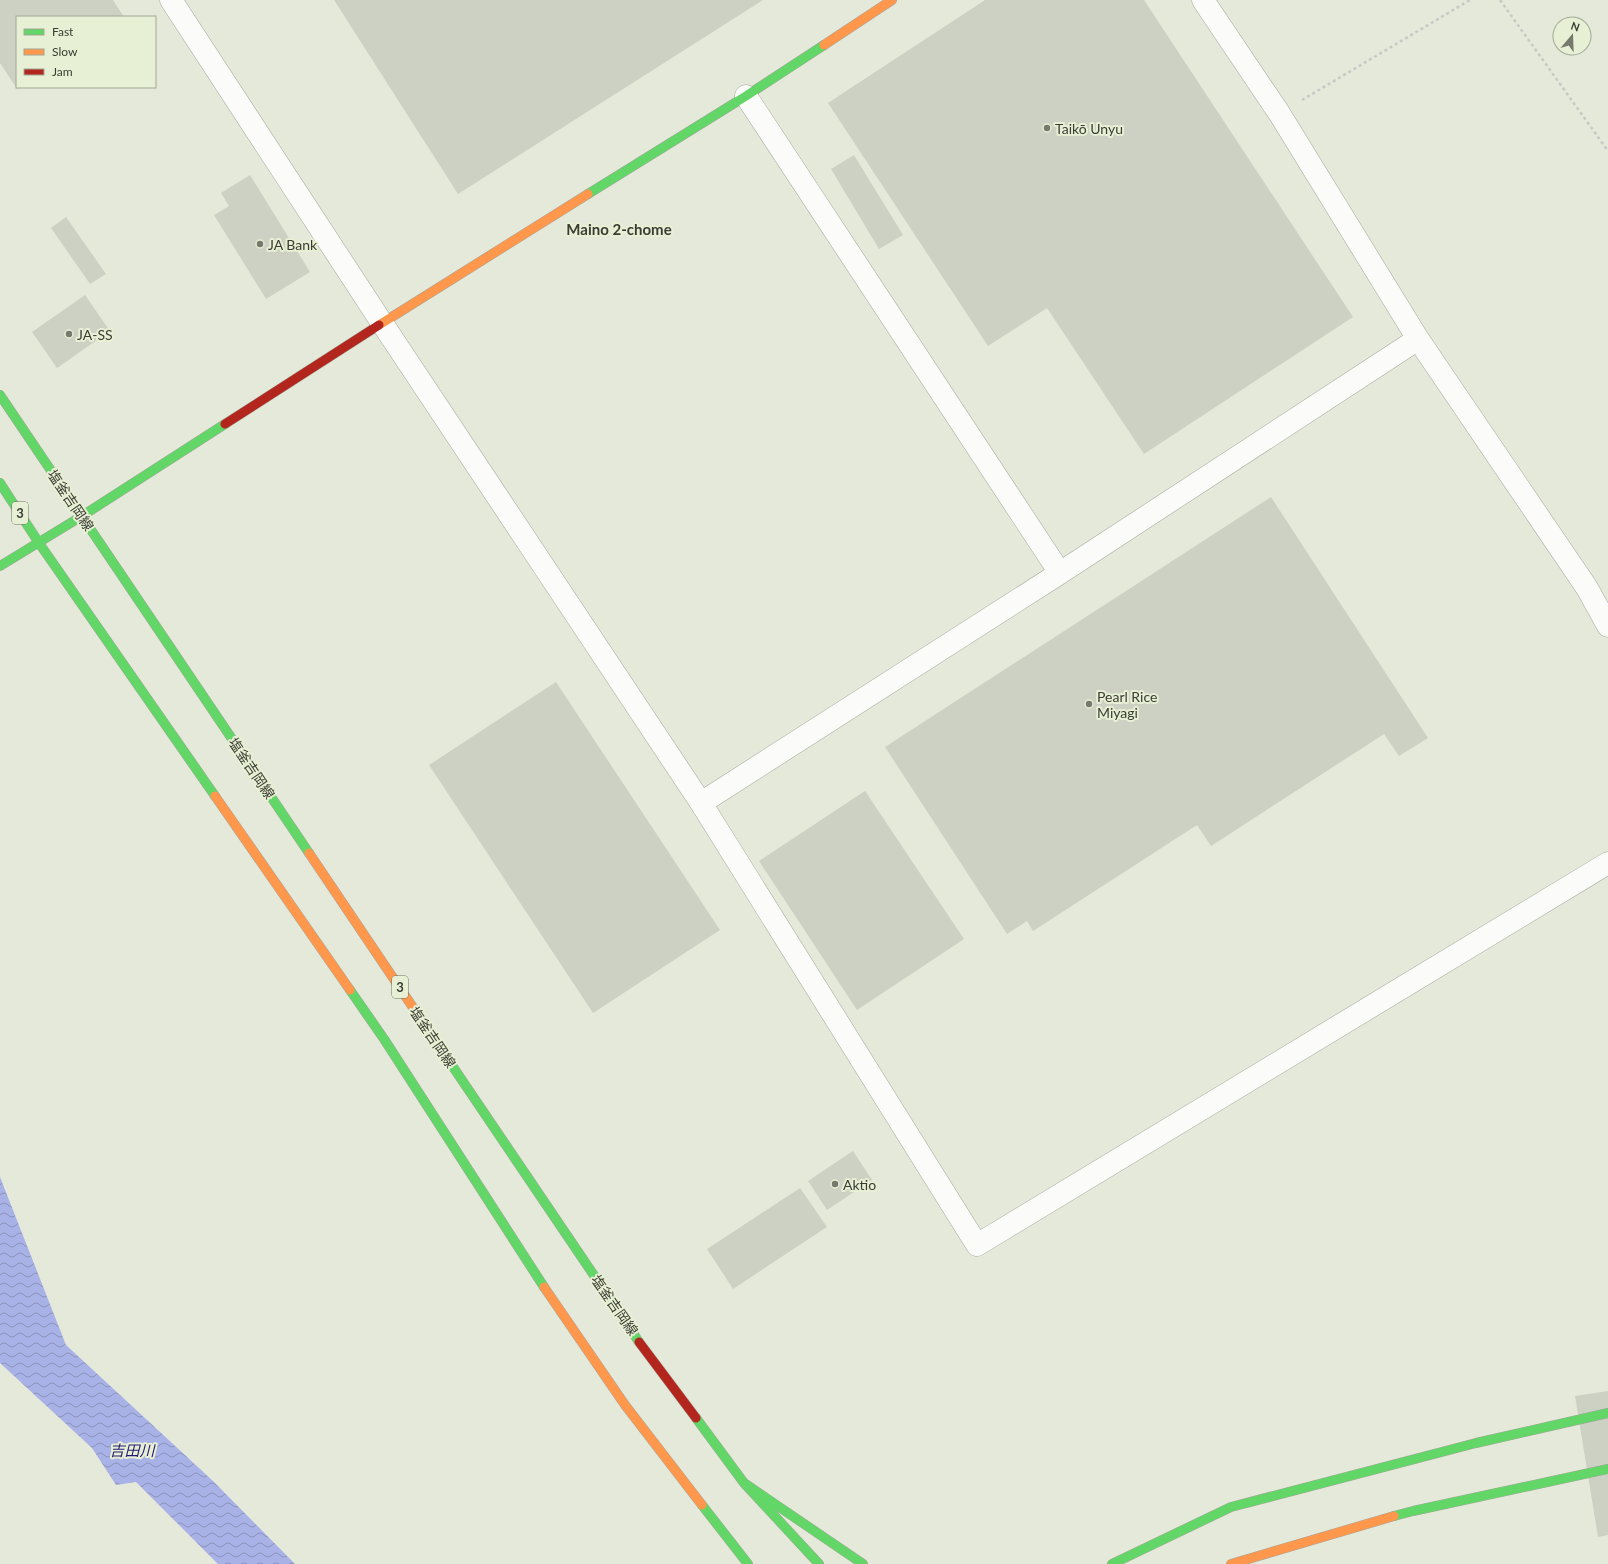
<svg xmlns="http://www.w3.org/2000/svg" width="1608" height="1564" viewBox="0 0 1608 1564" font-family="Lato,'Noto Sans JP',sans-serif">
  <style>
    .water { fill: url(#water-waves) }
    .building { fill: #cdd1c4 }
    .lines { fill: none; stroke-linecap: round; stroke-linejoin: round }
    .street-casing { stroke: #a4a79c; stroke-width: 23 }
    .fast-casing { stroke: #a4a79c; stroke-width: 10 }
    .slow-casing { stroke: #a4a79c; stroke-width: 10 }
    .jam-casing { stroke: #a4a79c; stroke-width: 10 }
    .path { stroke: #c8c9c5; stroke-width: 2.5; stroke-dasharray: 3 3; stroke-linecap: butt }
    .street { stroke: #fbfcf9; stroke-width: 22 }
    .fast { stroke: #63d668; stroke-width: 9 }
    .slow { stroke: #ff974d; stroke-width: 9 }
    .jam { stroke: #b3261e; stroke-width: 9 }
    .poi-dot { fill: #76796d; stroke: #e7efd4; stroke-width: 1.5 }
    .labels { text-anchor: middle; dominant-baseline: central; stroke-width: 4; stroke-linejoin: round; paint-order: stroke }
    .shield { fill: #e7efd4; stroke: #6e7263; stroke-width: 1 }
    .shield-label { font-size: 13px; font-weight: bold; fill: #3a3d33 }
    .poi-label { font-size: 14px; fill: #3a3d33; stroke: #e7efd4; text-anchor: start }
    .street-label { font-size: 14px; fill: #3a3d33; stroke: #e7efd4 }
    .neighbourhood-label { font-size: 15px; font-weight: bold; fill: #3a3d33; stroke: #e7efd4 }
    .water-label { font-size: 15px; font-style: italic; fill: #221774; stroke: #e7efd4 }
  </style>
  <defs>
    <pattern id="water-waves" width="16" height="10" patternUnits="userSpaceOnUse"><rect width="16" height="10" fill="#a9b2e6"/><path d="M0 5q4-4 8 0t8 0" fill="none" stroke="#8b92bb"/></pattern>
  </defs>
  <rect width="100%" height="100%" fill="#e4e9da"/>
  <!-- water -->
  <path class="water" d="M0,1177L66,1345L213,1481L295,1564H218L136,1482L116,1485L92,1448L0,1363Z"/>
  <!-- building -->
  <path class="building" d="M0,0H113L124,17H17V87H21L17,89L0,63Z
    M334,0H763L458,194Z
    M985,0H1144L1353,317L1144,454L1047,308L988,346L828,103Z
    M854,155L903,235L879,249L831,169Z
    M250,175L310,272L266,299L214,215L229,206L221,193Z
    M66,217L106,274L90,284L51,228Z
    M85,295L110,331L57,368L32,332Z
    M1271,497L1428,738L1399,756L1384,734L1211,846L1197,825L1033,931L1027,921L1007,934L885,747Z
    M556,682L720,930L593,1013L429,765Z
    M865,791L964,939L857,1010L759,861Z
    M853,1151L872,1180L827,1210L808,1181Z
    M800,1188L827,1227L733,1289L707,1249Z
    M1608,1391V1535L1598,1537L1575,1396Z"/>
  <g class="lines">
    <!-- street casing -->
    <g class="street-casing">
      <path id="street" d="M171,0L382,323L701,803L977,1245L1608,863
        M1203,0L1279,113L1418,339L1587,588L1608,626
        M746,96L1060,573
        M701,803L1060,573L1418,339"/>
    </g>
    <!-- fast casing -->
    <g class="fast-casing">
      <path id="fast" d="M588,194L746,96L824,45
        M0,395L309,853
        M0,483L39,543L215,796
        M0,566L82,516L225,424
        M350,990L384,1039L544,1287
        M447,1058L639,1342
        M696,1418L744,1483L819,1564
        M744,1483L863,1564
        M702,1505L748,1564
        M1394,1516L1413,1511L1608,1469
        M1112,1564L1231,1507L1476,1443L1608,1413"/>
    </g>
    <!-- slow casing -->
    <g class="slow-casing">
      <path id="slow" d="M824,45L892,0
        M379,325L588,194
        M215,796L350,990
        M309,853L447,1058
        M544,1287L625,1405L702,1505
        M1231,1564L1394,1516"/>
    </g>
    <!-- jam casing -->
    <g class="jam-casing">
      <path id="jam" d="M225,424L379,325
        M639,1342L696,1418"/>
    </g>
    <!-- path -->
    <path class="path" d="M1500,0L1608,151
      M1302,100L1470,0"/>
    <!-- street -->
    <use href="#street" class="street"/>
    <!-- fast -->
    <use href="#fast" class="fast"/>
    <!-- slow -->
    <use href="#slow" class="slow"/>
    <!-- jam -->
    <use href="#jam" class="jam"/>
  </g>
  <!-- markers -->
  <g class="poi-dot">
    <circle cx="1047" cy="128" r="4"/>
    <circle cx="260" cy="244" r="4"/>
    <circle cx="69" cy="334" r="4"/>
    <circle cx="1089" cy="704" r="4"/>
    <circle cx="835" cy="1184" r="4"/>
  </g>
  <g class="labels">
    <!-- shield labels -->
    <g class="shield">
      <rect x="12" y="502" width="16" height="22" rx="3"/>
      <rect x="392" y="976" width="16" height="22" rx="3"/>
    </g>
    <g class="shield-label">
      <text x="20" y="513">3</text>
      <text x="400" y="987">3</text>
    </g>
    <!-- poi labels -->
    <g class="poi-label">
      <text x="1055" y="128">Taikō Unyu</text>
      <text x="268" y="244">JA Bank</text>
      <text x="77" y="334">JA-SS</text>
      <text x="1097" y="696">Pearl Rice<tspan x="1097" dy="16">Miyagi</tspan></text>
      <text x="843" y="1184">Aktio</text>
    </g>
    <!-- street labels -->
    <g class="street-label">
      <text transform="translate(71 500) rotate(56)">塩釜吉岡線</text>
      <text transform="translate(252 768) rotate(56)">塩釜吉岡線</text>
      <text transform="translate(433 1037) rotate(56)">塩釜吉岡線</text>
      <text transform="translate(615 1305) rotate(55)">塩釜吉岡線</text>
    </g>
    <!-- neighbourhood labels -->
    <g class="neighbourhood-label">
      <text x="619" y="229">Maino 2-chome</text>
    </g>
    <!-- water labels -->
    <g class="water-label">
      <text x="132" y="1450">吉田川</text>
    </g>
  </g>
  <!-- legend -->
  <rect x="16" y="16" width="140" height="72" fill="#e7efd4" stroke="#a2a894"/>
  <rect x="24" y="29" width="20" height="6" fill="#63d668" stroke="#a2a894"/>
  <text x="52" y="36" font-size="12" fill="#3a3d33">Fast</text>
  <rect x="24" y="49" width="20" height="6" fill="#ff974d" stroke="#a2a894"/>
  <text x="52" y="56" font-size="12" fill="#3a3d33">Slow</text>
  <rect x="24" y="69" width="20" height="6" fill="#b3261e" stroke="#a2a894"/>
  <text x="52" y="76" font-size="12" fill="#3a3d33">Jam</text>
  <!-- north arrow -->
  <g transform="translate(1572 36) rotate(19)"><circle r="19" fill="#e7efd4" stroke="#a2a894"/>
  <path d="M0-3L7 15L0 10L-7 15Z" fill="#76796d"/>
  <text y="-6" font-size="11" font-weight="bold" text-anchor="middle" fill="#3a3d33">N</text>
  </g>
</svg>
